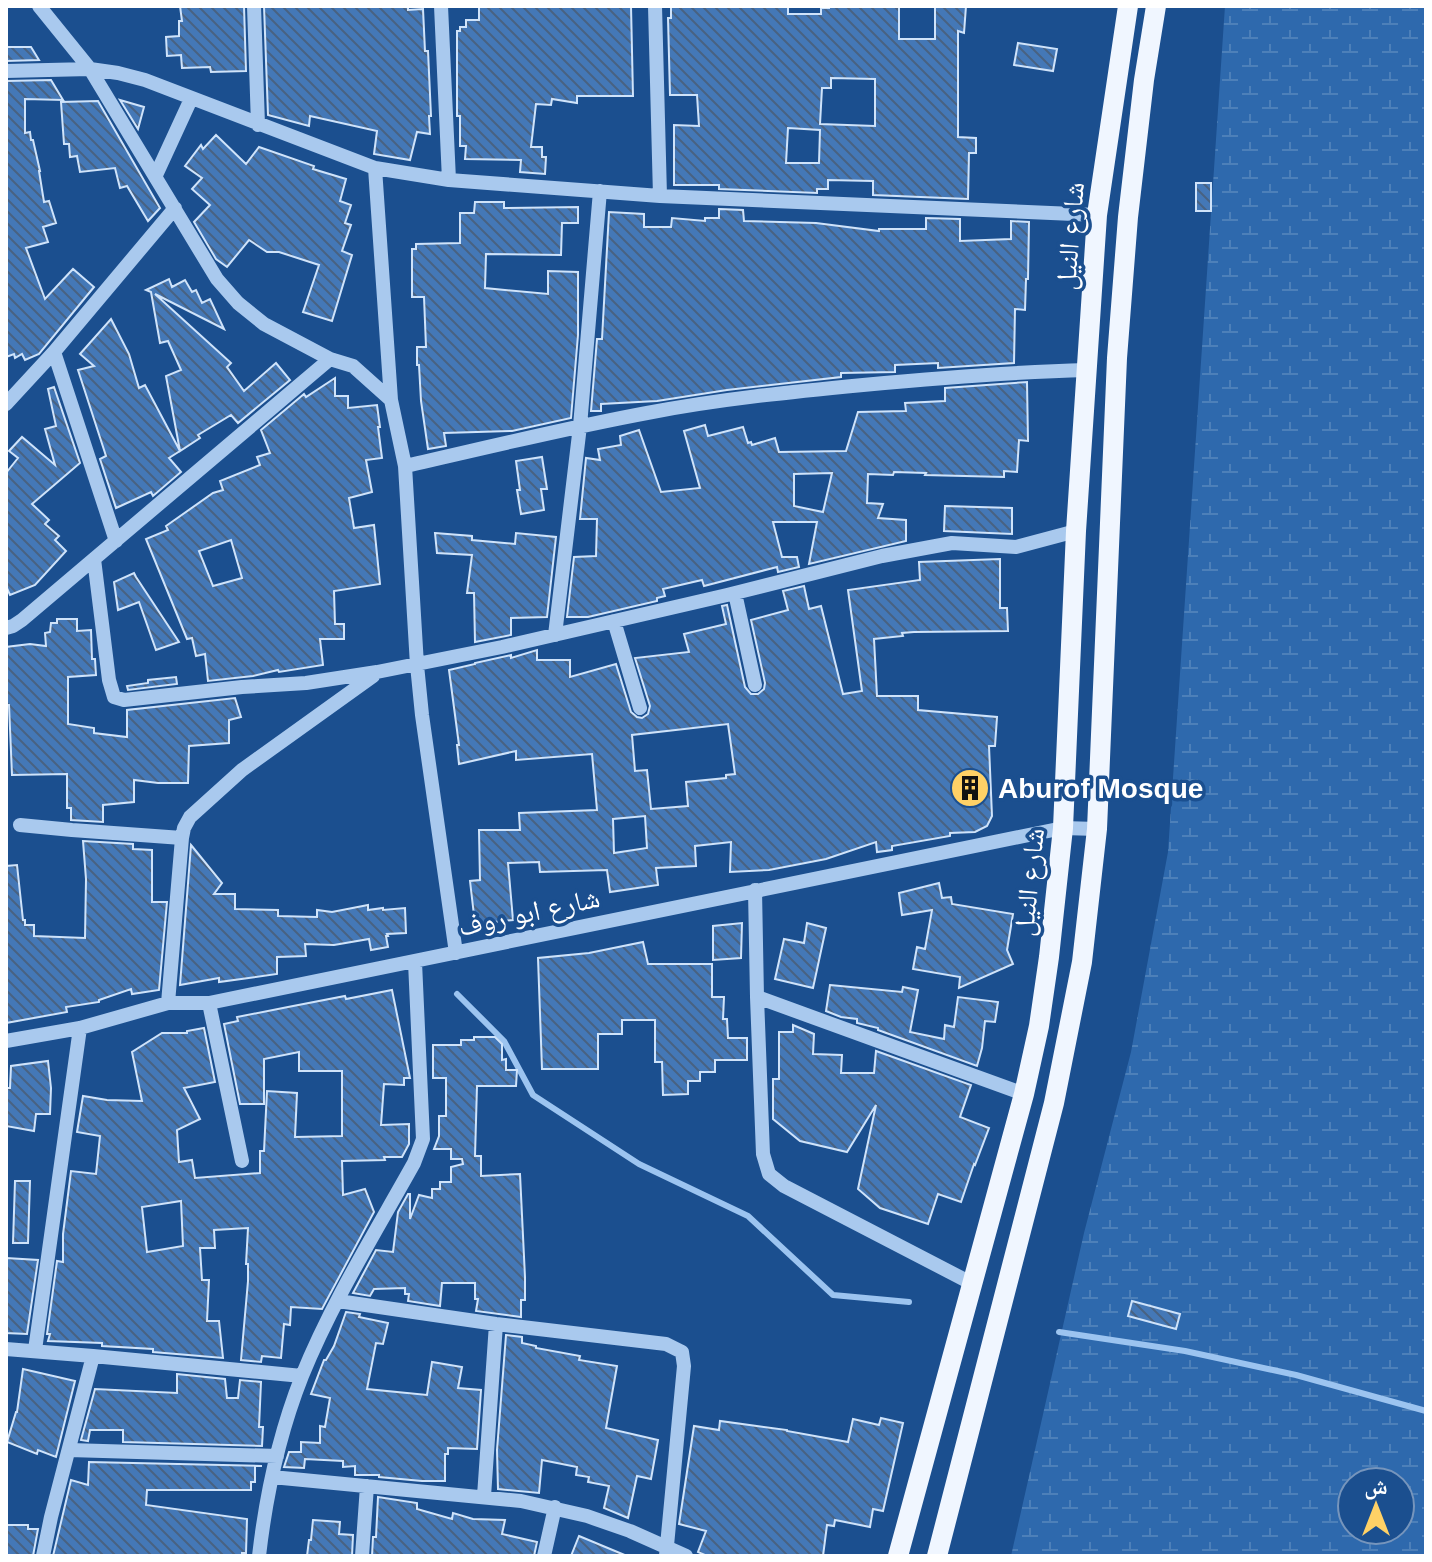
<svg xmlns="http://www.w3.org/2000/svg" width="1432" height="1562" viewBox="0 0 1432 1562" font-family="Arial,'Noto Naskh Arabic',sans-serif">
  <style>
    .wetland { fill: url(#wetland-marsh); fill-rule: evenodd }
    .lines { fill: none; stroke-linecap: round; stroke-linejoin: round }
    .stream { stroke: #9cc4f0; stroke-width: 6 }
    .building { fill: url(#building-back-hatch); stroke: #cfe3fa; stroke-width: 2; fill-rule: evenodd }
    .minor { stroke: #a9c9ee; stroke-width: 14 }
    .major { stroke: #f0f6ff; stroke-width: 20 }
    .labels { text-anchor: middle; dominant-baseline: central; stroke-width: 7; stroke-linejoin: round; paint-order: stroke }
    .street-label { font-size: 28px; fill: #fff; stroke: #1b4f8f }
    .poi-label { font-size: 28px; font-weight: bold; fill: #fff; stroke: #1b4f8f; text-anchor: start }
  </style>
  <defs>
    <pattern id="wetland-marsh" width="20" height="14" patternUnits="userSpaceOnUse" patternTransform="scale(2)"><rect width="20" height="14" fill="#2e69ad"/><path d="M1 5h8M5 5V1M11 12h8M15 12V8" fill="none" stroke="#4d80b9"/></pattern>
    <pattern id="building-back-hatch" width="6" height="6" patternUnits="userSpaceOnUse" patternTransform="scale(2)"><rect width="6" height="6" fill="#4478b7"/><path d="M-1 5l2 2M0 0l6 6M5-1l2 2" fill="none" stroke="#486282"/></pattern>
  </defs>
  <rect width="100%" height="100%" fill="#1b4f8f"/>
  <!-- wetland -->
  <path class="wetland" d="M1225,6H1426V1556H1011L1084,1233L1131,1052L1168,852ZM1352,1482H1400V1530H1352Z"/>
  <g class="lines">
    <!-- stream -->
    <path class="stream" d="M457,994L504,1041L533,1095L639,1164L748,1216L833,1295L909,1302
      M1059,1332L1185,1351L1296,1375L1426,1411"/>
  </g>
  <!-- building -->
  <path class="building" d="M180,6H244L246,71L211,72L210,67L182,68L181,55L167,56L166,37L179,36V21H182Z
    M264,6H408V10L423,9L425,51H428L431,116H429L430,134L417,132L410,160L374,154L377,131L310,116L309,126L268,115Z
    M479,6H631L633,96H577V103L552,99L551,105L536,104L531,147H542V157H546L545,174L520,172L521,160L465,159L466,146H460V116H457V31H460V27H466V20H479Z
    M671,6H788V14H821V8H829V6H899V39H935V6H966L964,33L958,31V137L976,138V153H969L968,199L873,195V181L828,180V189H817V193L719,189V185H674V125L699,126L697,95H670L668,18H671ZM831,78L875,79V126L820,124L822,88H831ZM788,128L820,130L819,163H786Z
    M1018,43L1057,49L1053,71L1014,65Z
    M6,47H31L39,60L6,61Z
    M51,80L63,100L25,99V133L30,132L31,140H33L40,171H39L44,202L49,201L56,223L43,227L48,242L26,248L45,299L73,269L94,287L39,354L25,360L22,354L15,358L14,354L6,357V81Z
    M120,100L144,107L138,129Z
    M98,101L160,208L148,221L127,186L120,188L115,168L80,172L77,156L70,157L69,144H64L61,102Z
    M216,135L246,164L259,147L314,166L313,169L346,179L340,201L351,205L345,223L351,225L342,251L352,255L332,321L303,312L319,265L279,252H267L249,240L227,267L216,259L194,222L210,205L192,189L202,178L185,166L201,145L203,149Z
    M1196,183H1211V211H1196Z
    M475,202H504V208L578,207V223H562L561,255L486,254L485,288L548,294V271L578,272V335L571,418L512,431L444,433L446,446L428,449L421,401L419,365H417V347H426L424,297H412V249H416V244L460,243V213H474Z
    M719,209L743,210L744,221L816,223L879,231V229H926V218L960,219V241L1011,239V221L1029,222L1028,279H1026L1025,310L1015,309L1014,363L938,368V363L895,365V372L841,373V377L727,390L657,401L601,404V411H591L597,339H602L609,212L644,214V227H671L672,218L705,221V218H719Z
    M169,279L172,287L185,280L192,292L196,290L202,303L210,299L224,329L155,294L231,363L227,367L244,391L276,363L290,380L238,423L231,415L198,435L200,438L180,451L166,376L181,370L168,341L160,343L151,292L146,290Z
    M111,319L129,354L139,388L145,385L180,451L169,458L181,472L153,496L151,492L116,508L100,459L106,456L78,370L94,366L80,354Z
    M335,378V396H348V408L377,405L380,427H378L382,458L366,460L372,492L349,498L354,528L374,525L380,584L334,591L335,624H344V639H320L323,665L279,672L278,670L253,676L208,681L205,654L196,656L192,638L187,639L146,539L168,530L166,526L213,493L223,490L220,481L260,465L257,457L270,453L261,430L304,394L306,397ZM231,540L242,578L213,586L199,551Z
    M1027,382L1028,441L1019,440L1017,472L1004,471V477L925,475L926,473L894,472L893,475L868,474L867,503L883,504L878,518L906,520V541L809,564L817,522H773L782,557H797L799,567L778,572L777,567L704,586L702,580L663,589L665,596L657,598V601L588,617H567L574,557L596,556L597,519H580L586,458L600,460L598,449L621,445L620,436L639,430L661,492L700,488L684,431L705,425L708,436L743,427L748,443L751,442L752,445L775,438L779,452L846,451L858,412L906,411L905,403L945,401V388ZM832,473L823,512L794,506V474Z
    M54,387L80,463L32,504L49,520L45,524L59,536L55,540L66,551L35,585L10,595L6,586V473L18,458L9,451L22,437L55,465L45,429L56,426L48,389Z
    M542,457L547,489H541L544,510L521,514L517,490H520L516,461Z
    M945,506L1012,508V534L944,531Z
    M435,533L472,536V540L515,544L516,533L556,537L547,617L511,618V635L475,642L474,593H467L472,555L437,553Z
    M1000,559V608H1007L1008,631L914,632L902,633L903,636L874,639L877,696H918V710L997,717L995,746H989L992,816L987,826L975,832L950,833V836L892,846V850L877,852L876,842L826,859L769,870L730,872L731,842L695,846L696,866L656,868L658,885L610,892L607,870L540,872L539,862L508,863L513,920L475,924L470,881L480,880L479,830H520L519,813L597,810L592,754L516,760V751L459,764L457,745H459L449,670L475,664V663L511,655V658L537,650V660H570V677L616,664L631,712L637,717L642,718L648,714L650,706L635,658L689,652L684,634L726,624L722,606L727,605L745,687L751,694H758L764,689L765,683L751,620L788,610L783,591L804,586L809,609L821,606L843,694L862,691L848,590L920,580L919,562ZM728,724L735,774L726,775V778L686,782L688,806L651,809L647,770L635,771L632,735ZM645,816L647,848L614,853L613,819Z
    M134,573L136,577L179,642L156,650L139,602L118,610L114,582Z
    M57,619H77V631L91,630L92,659H95L96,675L68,677V724L94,728V733L127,737V710L235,698L241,717L229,720V743L189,746L188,783H158L134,780V802L103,805V822L71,820V808H67V774L12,775L9,705H6V647L30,644L46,646L45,633L50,632L51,623H57Z
    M176,677L177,684L128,690L127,686L148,683V680Z
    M83,841L133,844V849L152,850V902H167L159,990L132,994L131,989L99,1000V1002L66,1007L67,1012L6,1023V866L17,865L23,920H25V925H34V936L85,938L86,879Z
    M191,845L222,883L214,894H235V909L278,910V916L317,917V910L332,912L368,905V910L383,908V910L405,908L406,933L387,934L388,936H386L388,947L371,950L369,939L334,945L305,944L306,956L277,957V974L219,982V978L180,985Z
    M939,883L942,898L951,897L952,904L1013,914L1007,950L1013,964L959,988L960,977L913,969L917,947L925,949L932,910L902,915L899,893Z
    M742,923L741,958L713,960V926Z
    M807,923L826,928L813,988L775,979L784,939L804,943Z
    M643,942L648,964H712V997H724L723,1019H727L728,1038H747V1060H715V1072H700V1081H688V1094L663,1095L662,1062H655V1020H622V1034H598V1069H542L538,958L589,953Z
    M830,985L902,992L903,987L918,990L910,1032L944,1039L945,1025L954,1027L958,997L998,1002L995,1022L985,1021L982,1048L977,1066L878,1030V1028L857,1023V1019L841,1017L826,1011Z
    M392,990L410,1078H404V1085L384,1084L381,1125L409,1124V1144L402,1157H384L385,1160L342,1161L343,1195L365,1189L374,1212L322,1309L291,1307L290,1325L284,1324L281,1358L262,1356L261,1362L241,1360L248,1281V1264H246L248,1228L214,1230L215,1248H200L202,1280H209L207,1321H219L223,1358L153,1352V1349L102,1346V1343L48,1341L50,1334H47L57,1261L63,1262V1234L71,1171L96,1174L100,1136L77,1132L83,1096L107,1100L142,1101L132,1052L162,1033H187V1031L204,1028L215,1082L184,1088L200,1119L177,1130L179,1162L192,1160L195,1178L260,1173V1151H264L267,1091L297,1093L295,1137L342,1136V1071H299V1052L264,1059V1104H240L224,1024L238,1021L237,1017L288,1007L345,996L346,999ZM181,1201L183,1246L147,1252L142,1207Z
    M793,1025L814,1034L813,1054L842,1055L841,1073H874L876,1051L971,1085L960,1117L989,1128L975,1165L974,1164L961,1202L938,1194L928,1224L880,1208L858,1189L876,1105L847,1152L800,1141L773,1119V1079H779V1032H793Z
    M474,1037H495L502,1044V1060L506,1059V1070H517L516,1086H477L475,1156H481V1176L520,1174L525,1277V1300H521V1317L476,1311L478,1299H475V1283H442L440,1306L408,1301L409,1294H405V1288L374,1289L370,1296L353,1293L376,1250L393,1252L398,1212L408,1194H410V1219L419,1195L432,1198V1189H440V1182H451V1167L463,1164L462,1159H451V1149H434L439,1136V1116H446V1078H433V1045H461V1040H474Z
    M48,1061L51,1088L50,1114H36L34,1131L6,1126V1088H10L11,1066Z
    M15,1181H30L28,1243H13Z
    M6,1258L38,1260L27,1334L6,1333Z
    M1132,1301L1180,1314L1176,1329L1128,1316Z
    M346,1312L360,1314L359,1317L388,1323L383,1344L376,1343L367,1389L427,1395L432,1362L462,1367L458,1388L481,1390L477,1449L448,1448V1454H445V1481H422L379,1477V1475H355V1466L343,1467V1461L305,1459L304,1468L284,1467L289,1452H301V1442L320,1443V1426L325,1427L330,1398L311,1394L324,1360H326L334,1346Z
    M506,1335L522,1337V1343L536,1346V1348L580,1356L579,1360L617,1366L606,1428L658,1440L651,1479L637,1476L628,1518L604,1508L609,1486L588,1482L589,1477L576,1475L577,1467L542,1460L539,1493L498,1489L497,1450Z
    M23,1369L75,1381L56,1457L38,1450L37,1454L7,1442L16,1412H17Z
    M177,1374L225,1379L227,1398H238L240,1380L261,1382L259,1427H263L262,1446L123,1442V1430H90L88,1441L81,1440L95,1389L177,1393Z
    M881,1418L903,1423L883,1511L873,1509L870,1527L835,1520L834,1526L827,1525L823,1556H707L698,1552L706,1531L679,1524L694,1426L719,1430L720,1421L787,1430V1431L848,1442L853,1419L879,1425Z
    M89,1462L262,1466H255V1482H251V1490H147L146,1505L247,1519L246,1553H242V1556H53L71,1480L88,1485Z
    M378,1497L417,1503V1509L452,1519L453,1513L473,1519L505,1520L502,1534L537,1542L534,1556H372L373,1537H376Z
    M313,1520L340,1522L339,1534L353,1535L352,1556H307L309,1540H311Z
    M6,1525H28V1529H38L33,1556H6Z
    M579,1536L627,1556H571Z"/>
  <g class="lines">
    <!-- minor -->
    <path class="minor" d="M39,6L90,69L217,279L238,303L264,324L330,359L353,366L391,400L405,466L417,665L422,715L456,953
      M254,6L258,125
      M441,6L449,180
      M655,6L660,196
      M6,71L90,69L118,73L145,80L375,168L449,180L660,196L1097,215
      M375,168L391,400
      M156,175L191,99
      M54,352L116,541
      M6,404L54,352L175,208
      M405,466C485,448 566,428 647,413C719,399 791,392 863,385C938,378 1012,372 1087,370
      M94,559L109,680L114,697L124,700L242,687L306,683L377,672L502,647L727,595L882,556L952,543L1016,547L1076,531
      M735,593L755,685
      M614,621L640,708
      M6,628L13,626L22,620L330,359
      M555,635L580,426L600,191
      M20,825L72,830L182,838
      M755,890L757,997L763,1154L769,1174L784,1186L973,1284
      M757,997L1024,1094
      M168,1003L182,838L184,828L190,817L242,770L373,676
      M209,1003L242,1161
      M6,1041L80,1028L168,1003H209L1063,828L1097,829
      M338,1301L496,1324L666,1344L682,1352L684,1366L666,1556
      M6,1349L93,1356
      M35,1350L80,1028
      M69,1450L277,1456
      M272,1477L521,1501L587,1516L630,1531L686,1556
      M484,1496L496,1324
      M43,1556L51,1517L93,1356L302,1376
      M259,1556C266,1495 279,1434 302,1376C332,1302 375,1233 414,1163L423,1139L415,962
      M362,1556L367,1486
      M544,1556L555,1507"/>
    <!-- major -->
    <path class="major" d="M898,1556L1024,1094L1039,1026L1049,957L1063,828L1076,531L1097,215L1128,6
      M937,1556L1054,1103L1082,962L1097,829L1117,358L1128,217L1144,80L1156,6"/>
  </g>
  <!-- icons -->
  <defs>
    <g id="building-disc" transform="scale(2)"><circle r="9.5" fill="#ffd166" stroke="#1b4f8f"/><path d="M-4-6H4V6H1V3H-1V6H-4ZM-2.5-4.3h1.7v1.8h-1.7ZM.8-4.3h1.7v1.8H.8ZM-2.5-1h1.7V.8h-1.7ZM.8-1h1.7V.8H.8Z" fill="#111"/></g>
  </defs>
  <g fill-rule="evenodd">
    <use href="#building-disc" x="970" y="788"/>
  </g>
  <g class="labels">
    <!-- street labels -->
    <g class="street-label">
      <text transform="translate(1070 236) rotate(-85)">شارع النيل</text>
      <text transform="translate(1029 882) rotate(-84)">شارع النيل</text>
      <text transform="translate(529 912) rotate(-12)">شارع ابو روف</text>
    </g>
    <!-- poi labels -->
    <g class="poi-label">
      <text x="998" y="788">Aburof Mosque</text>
    </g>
  </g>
  <!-- border -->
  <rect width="1432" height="1562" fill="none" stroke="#ffffff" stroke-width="16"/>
  <!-- north arrow -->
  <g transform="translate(1376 1506)"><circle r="38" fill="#1b4f8f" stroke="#7695bc" stroke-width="2"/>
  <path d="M0-6L14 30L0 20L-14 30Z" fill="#ffd166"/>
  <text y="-12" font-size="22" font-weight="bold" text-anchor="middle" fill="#ffffff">ش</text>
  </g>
</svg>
